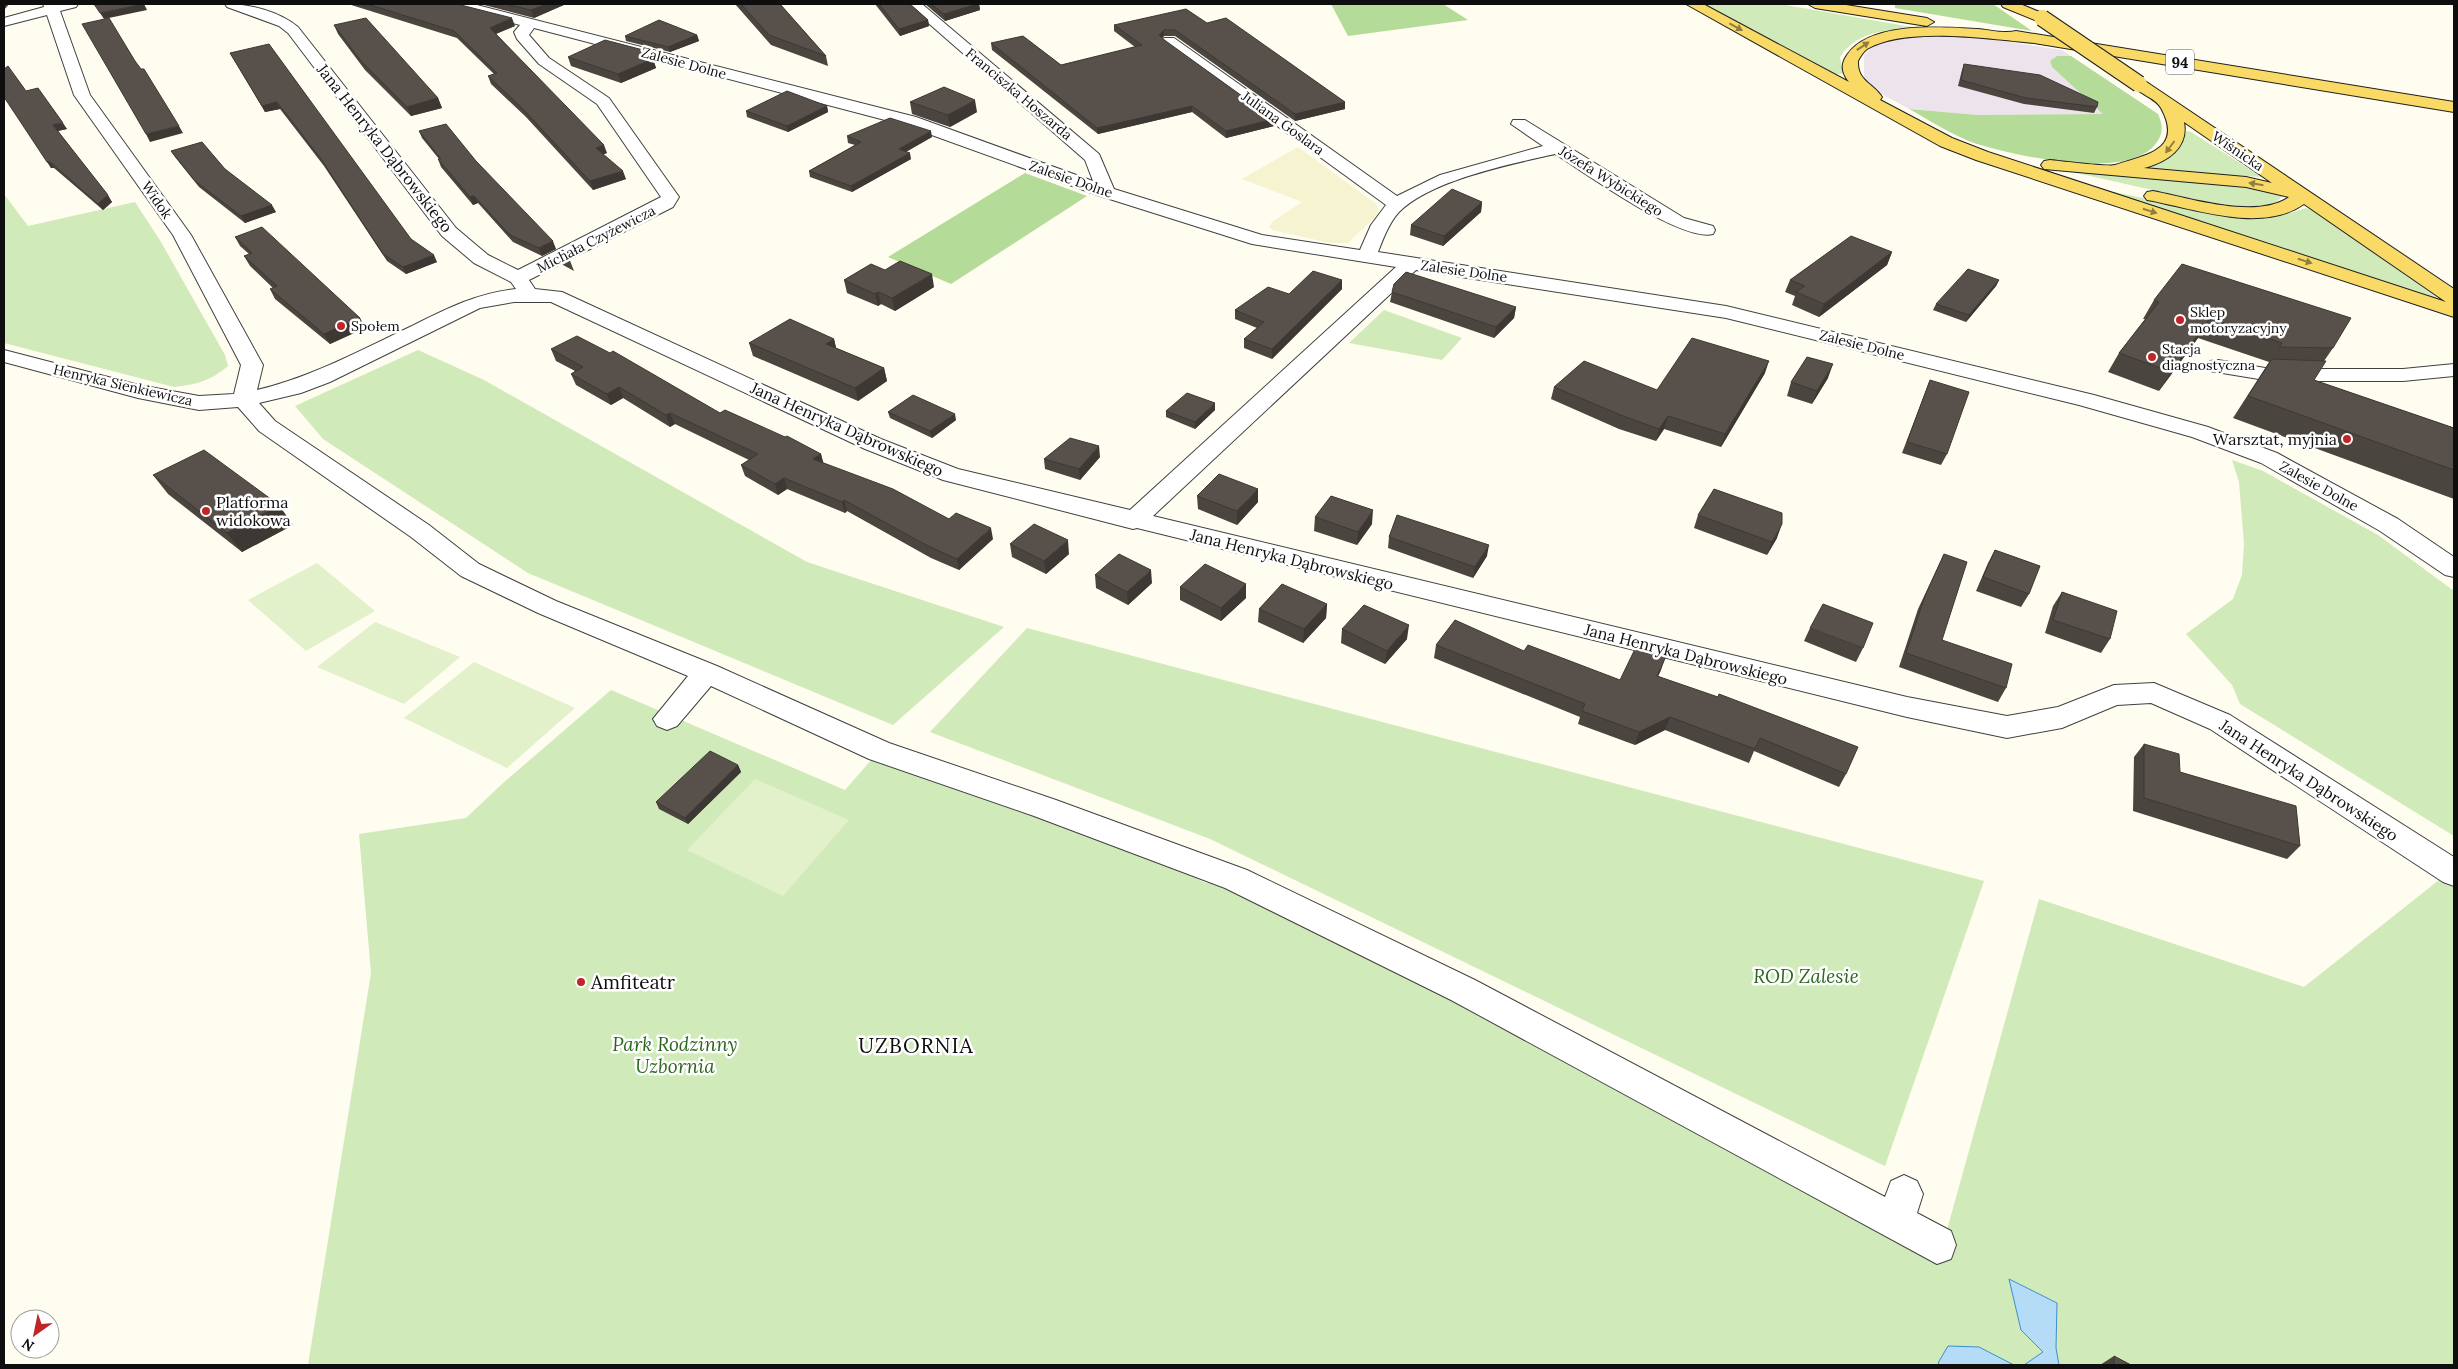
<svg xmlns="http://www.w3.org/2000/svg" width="2458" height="1369" viewBox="0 0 2458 1369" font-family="Lora,serif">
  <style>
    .industrial { fill: #ece3ed }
    .farmland { fill: #f5f3d0 }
    .green { fill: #d1eab9 }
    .forest { fill: #b4db98 }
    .pitch { fill: #e3f1cb }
    .water { fill: #b4dcf6; stroke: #3b8fce }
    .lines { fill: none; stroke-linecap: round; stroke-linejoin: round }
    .minor-casing { stroke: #414141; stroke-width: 2 }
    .major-casing { stroke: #1f1f1f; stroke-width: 2 }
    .minor { fill: #fff; fill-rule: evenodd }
    .major { fill: #f9da66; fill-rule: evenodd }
    .major-bridge-casing { stroke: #1f1f1f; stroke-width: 18; stroke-linecap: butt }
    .major-bridge { stroke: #f9da66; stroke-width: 16 }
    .wall { fill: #4b4540 }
    .shaded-wall { fill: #3d3834 }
    .building { fill: #57504b; stroke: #3d3834 }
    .oneway { fill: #8f7e3e }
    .poi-dot { fill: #c02528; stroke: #fff; stroke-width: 2 }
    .labels { text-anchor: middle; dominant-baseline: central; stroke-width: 5; stroke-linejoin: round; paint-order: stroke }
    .far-street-label { font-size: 14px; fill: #0e0e0e; stroke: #fff }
    .far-poi-label { font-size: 14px; fill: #0e0e0e; stroke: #fff; text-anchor: start }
    .shield { fill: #fff; stroke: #565656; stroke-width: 1 }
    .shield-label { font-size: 15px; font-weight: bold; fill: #0e0e0e }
    .street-label { font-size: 16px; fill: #0e0e0e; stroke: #fff }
    .poi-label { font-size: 16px; fill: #0e0e0e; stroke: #fff; text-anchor: end }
    .near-park-label { font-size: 19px; font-style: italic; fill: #2b671e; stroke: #fff }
    .near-poi-label { font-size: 19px; fill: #0e0e0e; stroke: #fff; text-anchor: start }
    .near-neighbourhood-label { font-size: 21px; letter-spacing: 1px; fill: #0e0e0e; stroke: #fff }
  </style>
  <rect width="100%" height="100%" fill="#fffcf0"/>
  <!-- industrial -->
  <path class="industrial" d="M1948,36L1976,37L2062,50L2071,56H2057L2050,61L2052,67L2104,114L1978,115L1909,109L1873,89L1864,78V55L1873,46L1889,39Z"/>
  <!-- farmland -->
  <path class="farmland" d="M1298,147L1375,203L1379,210L1377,215L1348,243H1329L1273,230L1269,227L1272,222L1302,202L1242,179Z"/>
  <!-- green -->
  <path class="green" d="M1704,4H1780L1923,29C1893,29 1858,29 1840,57L1843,74H1836Z
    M2185,131L2191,132L2262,177L2131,169C2160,164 2177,162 2185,131Z
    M2068,171L2230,184L2286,193L2273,205L2245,207L2201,201Z
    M2100,189L2191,208L2268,217L2291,213L2306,208L2312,210L2439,299Z
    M4,194L28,226L135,202L161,242L225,355L228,366C212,380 196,385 174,387L4,343Z
    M1384,310L1462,338L1442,360L1349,343Z
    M418,350L484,380L807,562L1004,627L893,725L528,573L323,439L295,406Z
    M2232,460L2263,471L2378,535L2454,591V836L2240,704L2232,685L2186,634L2233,599L2242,575L2244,544L2239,482Z
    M1027,628L1984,881L1885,1166L1210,839L930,732Z
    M611,690L845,790L879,751L1045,808L1206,883L1236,879L1945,1237L2039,899L2304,987L2439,880L2454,888V1365H308L371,973L359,834L466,818L502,784Z"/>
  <!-- forest -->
  <path class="forest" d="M1329,4H1443L1468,20L1348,36L1331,4Z
    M1895,4H1993L2032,31L1895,8Z
    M2057,56H2071L2158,114C2164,127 2163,137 2152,148C2117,179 2018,156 1977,144C1953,136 1931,121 1909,109L1978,115L2103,114L2052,67L2050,61Z
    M1025,173L1087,196L951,284L888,257Z"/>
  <!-- pitch -->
  <path class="pitch" d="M317,563L375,611L306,651L248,600Z
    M375,622L460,657L404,704L317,667Z
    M474,662L575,708L507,768L404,718Z
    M755,779L849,820L783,896L687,850Z"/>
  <!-- water -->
  <path class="water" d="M2009,1279L2057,1303L2056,1348L2059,1365H2024L2043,1352L2021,1330Z
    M1948,1346L1979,1347L2014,1365H1940L1938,1363Z"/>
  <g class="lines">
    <!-- minor casing -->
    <g class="minor-casing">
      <path id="minor" d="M43,4H78L76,7L60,11L90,95L191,235L263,365L257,390C312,377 361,350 412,326C446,309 477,293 516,289L511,282L474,263L442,236L288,33L279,26L227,7L225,4C250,4 278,11 298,27L456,228L488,255L518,270L661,197L597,104L539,64L517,39L514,32L520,25L452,7L450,4H473L916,117L1093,181L1085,160L910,7L912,4H922L1099,154L1114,189L1262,235L1360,250L1371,225L1386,205L1164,44L1161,41L1164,38H1174L1397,196L1440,175L1543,146L1511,124L1513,120H1525L1684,218L1713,226L1715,230L1713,234C1680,242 1586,173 1555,154C1511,164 1431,180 1399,212C1389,223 1383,239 1378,252L1726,306L2094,395L2208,427L2277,453L2398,519L2454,557V577L2445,575L2380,531L2261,463L2192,437L2079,405L1726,318L1416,270L1153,516L1907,697L2007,716L2058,707L2114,685L2154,683L2230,715L2454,857V886L2443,882L2210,729L2151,703L2117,705L2062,728L2007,738L1907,717L1137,528L1133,529L943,480L865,449L551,302H514L480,308L330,382L301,393L259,403L275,421L429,525L479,564L556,601L717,666L889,743L1056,800L1247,870L1475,980L1885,1197L1891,1181L1904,1175L1917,1181L1923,1194L1917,1213L1951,1231L1956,1245L1951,1259L1937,1264L1451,1000L1225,888L1034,816L869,759L711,686L677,726L667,730L657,726L653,719L688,676L538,613L461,576L411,537L259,431L238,407L199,410L138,398L4,362V350L139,385L199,396L234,394L241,365L173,235L74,95L47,15L4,26V18L44,7ZM534,28L904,125L1100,196L1252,244L1396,267L1130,510L958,469L881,439L562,292L535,289L529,280L673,207L679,197L609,98L549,58L529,35Z
        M2218,360L2271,369H2403L2454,364V376L2403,381H2271L2210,371L2207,366L2210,361Z"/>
    </g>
    <!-- major casing -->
    <g class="major-casing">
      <path id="major" d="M1686,4H1703L1849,82C1842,73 1840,65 1847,55C1870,21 1941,27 1978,29C1990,30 2004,34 2016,31L2454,102V112L2034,43C1990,39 1906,26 1867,49C1863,52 1860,57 1858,61C1857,81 1873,83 1882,97L1880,100L1952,138L1988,152L2446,302L2304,204C2264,233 2197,210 2153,201L2147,200L2144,196L2147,192L2153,191C2190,198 2256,220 2289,197L2246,187L2044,169L2041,165L2044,161L2050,160C2060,161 2109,167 2115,165C2146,155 2184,150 2161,108C2155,97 2138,94 2131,84L2133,81H2145L2454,289V304L2450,303L2454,304V317L1976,160L1940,146ZM2184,122L2272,183L2246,177L2144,168C2167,162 2189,148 2184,122Z
        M1808,4H1840L1927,18L1934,22L1927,26L1815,8Z
        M2001,4H2020L2047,15L2049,18L2047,21H2037L2003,7Z"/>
    </g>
    <!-- minor -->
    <use href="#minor" class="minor"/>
    <!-- major -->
    <use href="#major" class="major"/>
    <!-- major-bridge casing -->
    <g class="major-bridge-casing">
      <path id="major-bridge" d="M2042,18L2139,84"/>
    </g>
    <!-- major-bridge -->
    <use href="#major-bridge" class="major-bridge"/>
  </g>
  <!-- wall -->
  <path class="wall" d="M348,4H457L515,26L496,34L607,153L603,154L626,179L593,190L526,117L491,84L488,76L494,74L457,38Z
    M480,4H566L534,18Z
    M735,4H780L826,56L828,66L771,45Z
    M875,4H911V5L928,20L929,26L900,36Z
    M925,4H979L980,10L945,21Z
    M1207,23L1345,102V109L1295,121L1175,36H1164L1162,38L1274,126L1226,138L1192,112L1098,134L992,50L991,43L1061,65L1135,47L1114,31V25Z
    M334,25L438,98L442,108L411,116L365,70L338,34Z
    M697,35L699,41L670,52L626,41L625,36Z
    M647,51L649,57L653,59L656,68L621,83L571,66L568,57Z
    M230,53L411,239L437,262L406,274L387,261L324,166L280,109L265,112Z
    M1964,64L2097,107L2094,113L2024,104L1958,86L1962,70Z
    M26,91L67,129L58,131L112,202L103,210L54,168H51Z
    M910,102L977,112L950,127L912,114Z
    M827,106L828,112L788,132L747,117L746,111Z
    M419,131L476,161L556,249L542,256L513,242L478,203L473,205L441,167L438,159H439L422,138Z
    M847,136L932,137L906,152L911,159L852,192L810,177L809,171L855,145L848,143Z
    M171,151L225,169L276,212L245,223L199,187L175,157Z
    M1482,202L1481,212L1443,246L1410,235L1411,225Z
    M235,237L360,318L365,328L330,344L275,299L270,289L273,288L250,266L244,256L249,254L240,246Z
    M558,252L569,258L574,271L563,265Z
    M1892,252L1887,265L1819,317L1792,305L1795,296L1785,292L1790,280Z
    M844,280L934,287L895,311L881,304L878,306L847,293Z
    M1999,280L1996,286L1966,322L1933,310L1936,304Z
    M1342,289L1272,359L1244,348V339L1257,328L1235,319V310Z
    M1392,292L1516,307L1514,318L1494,338L1390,302Z
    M2154,300L2333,348L2324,361L2314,380L2454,428V499L2233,418L2269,362L2198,338L2159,391L2108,372L2119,353L2145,319H2143Z
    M834,339L836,348L884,368L887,381L858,401L753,356L749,343Z
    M551,349L720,413L821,454L823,463L993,539L959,570L931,558L847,511L845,513L787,489L778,495L745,476L741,465L749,460L675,424L670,427L623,398L611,405L576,385L571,374L575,371L556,361Z
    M1765,373L1721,447L1664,429L1656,441L1619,429L1551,399L1554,387L1657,390Z
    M1828,378L1812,404L1787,396L1791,382Z
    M1930,380L1947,454L1941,465L1902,453Z
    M1215,410L1195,429L1166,417V411Z
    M888,412L956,420L932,438L890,418Z
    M1100,457L1080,480L1045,469L1044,459Z
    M153,475L293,525L242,552L168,494Z
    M1197,496L1258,502L1237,525L1198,509Z
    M1698,515L1777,538L1767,555L1694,528Z
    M1315,517L1372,524L1357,545L1314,531Z
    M1389,537L1487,556L1473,578L1388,548Z
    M1010,544L1069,554L1046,574L1012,557Z
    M1995,550L2029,594L2021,607L1976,591L1988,563Z
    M1944,554L1942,640L2006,688L1998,702L1899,667L1918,609Z
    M1095,575L1152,583L1128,605L1096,588Z
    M1180,587L1246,598L1221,621L1180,600Z
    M2062,592L2110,639L2101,653L2045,633L2053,606Z
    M1327,604L1326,618L1303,643L1258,622L1259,609Z
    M1810,628L1863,648L1856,662L1804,641Z
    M1342,629L1407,639L1385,664L1341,643Z
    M1436,645L1620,680L1661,670L1658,676L1846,774L1839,787L1754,751L1749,763L1665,730L1635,745L1578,724L1580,717L1434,658Z
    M2144,744L2180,772L2300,846L2287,859L2133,811L2134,757Z
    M738,765L741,772L688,824L659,809L656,802Z
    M2114,1356L2131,1365H2100Z"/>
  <!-- shaded-wall -->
  <path class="shaded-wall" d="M4,4H9L4,10Z
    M144,4L147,10L104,19L100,13Z
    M547,4H566L534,18L531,10Z
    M978,4H979L980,10L945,21L944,14Z
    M512,18L515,26L493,35L490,28Z
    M928,20L929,26L900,36L899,29Z
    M1164,30V36L1159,41V35Z
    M697,35L699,41L670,52L668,47Z
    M647,51L650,60L653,59L656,68L621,83L618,74L640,54Z
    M438,98L442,108L411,116L407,107Z
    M975,100L977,112L950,127L948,115Z
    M277,102L280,109L265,112L262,106Z
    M1345,102V109L1295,121V114Z
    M827,106L828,112L788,132L787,126Z
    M1192,106V112L1098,134L1097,128Z
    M1274,119V126L1226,138V131Z
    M63,123L67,129L57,131L53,125Z
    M179,126L183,133L150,142L146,134Z
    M931,131L932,137L900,155L899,149Z
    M604,145L607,153L599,156L596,148Z
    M910,153L911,159L852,192L851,186Z
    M47,162H50L54,168H51Z
    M623,171L626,179L593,190L590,181Z
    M108,195L112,202L103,210L98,204Z
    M474,196L478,203L473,205L470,197Z
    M1482,202L1481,212L1443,246L1444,236Z
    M272,205L276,212L245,223L241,216Z
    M553,241L556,249L542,256L539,248Z
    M1892,252L1887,265L1819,317L1824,304Z
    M434,255L437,262L406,274L403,267Z
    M932,274L934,287L895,311L892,298Z
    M1342,280V289L1272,359V349Z
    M1999,280L1996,286L1966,322L1969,315Z
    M878,292L881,304L878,306L875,294Z
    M1516,307L1514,318L1494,338L1496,327Z
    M360,318L365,328L330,344L324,334Z
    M2210,318L2198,338L2159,391L2171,372Z
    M834,339L837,352L826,344Z
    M1769,361L1765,373L1721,447L1725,434Z
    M1833,364L1828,378L1812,404L1817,391Z
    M884,368L887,381L858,401L855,388Z
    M619,387L623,398L611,405L607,394Z
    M1215,403V410L1195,429V422Z
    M670,413L675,424L670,427L666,415Z
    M955,414L956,420L932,438L930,431Z
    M1668,416L1664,429L1656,441L1659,429Z
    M1099,446L1100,457L1080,480L1079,469Z
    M821,454L824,465L813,459Z
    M784,478L787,489L778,495L775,484Z
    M1258,489V502L1237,525V511Z
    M844,500L847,511L845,513L842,502Z
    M279,505L293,525L242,552L227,533Z
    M1373,510L1372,524L1357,545L1358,532Z
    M1782,524L1777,538L1767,555L1772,542Z
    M991,528L993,539L959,570L957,559Z
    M1068,540L1069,554L1046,574L1044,561Z
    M1489,545L1487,556L1473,578L1475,567Z
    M1151,570L1152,583L1128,605L1127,592Z
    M1246,584V598L1221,621V608Z
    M1327,604L1326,618L1303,643L1304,629Z
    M1409,625L1407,639L1385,664L1387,651Z
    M1666,656L1661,670L1652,689L1657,676Z
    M1670,717L1665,730L1635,745L1639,732Z
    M738,765L741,772L688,824L685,818Z"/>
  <!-- building -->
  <path class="building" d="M94,4H144L100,13Z
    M367,4H457L512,18L490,28L604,145L596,148L623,171L590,181L523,109L488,76L497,73L454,31Z
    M505,4H547L531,10Z
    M741,4H780L826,56L769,35Z
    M879,4H910L928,20L899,29Z
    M931,4H978L944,14Z
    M1186,9L1207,23L1226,18L1345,102L1295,114L1175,30H1164L1159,35L1163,39L1274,119L1226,131L1192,106L1097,128L991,43L1023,36L1061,65L1142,45L1114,25Z
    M109,18L135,61L141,69H144L179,126L146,134L82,24Z
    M366,18L438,98L407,107L361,61L334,25Z
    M659,20L697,35L668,47L625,36Z
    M605,40L647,51L640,54L653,59L618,74L568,57Z
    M269,44L411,239L434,255L403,267L383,254L321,159L277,102L262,106L230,53Z
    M1964,64L2040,75L2098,102L2097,107L2026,98L1961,80Z
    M8,66L26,91L38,88L63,123L53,125L108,195L98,204L50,162H47L4,97V69Z
    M944,87L975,100L948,115L910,102Z
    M787,91L827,106L787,126L746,111Z
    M890,118L931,131L899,149L910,153L851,186L809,171L861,142L847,136Z
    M446,124L476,161L553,241L539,248L510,235L474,196L470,197L438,159H441L419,131Z
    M202,142L225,169L272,205L241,216L195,181L171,151Z
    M1452,189L1482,202L1444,236L1411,225Z
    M262,227L360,318L324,334L270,289L277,286L244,256L252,253L235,237Z
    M1851,236L1892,252L1824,304L1796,292L1805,286L1790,280Z
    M563,250L569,258L558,252Z
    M900,261L932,274L892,298L878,292L875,294L844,280L871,264L885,270Z
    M2182,264L2351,318L2333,348L2279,347L2282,343L2210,318L2171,372L2119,353L2159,302L2154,300Z
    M1968,269L1999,280L1969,315L1936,304Z
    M1313,271L1342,280L1272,349L1244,339L1264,322L1235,310L1268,287L1289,294Z
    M1406,272L1516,307L1496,327L1392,292L1394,284Z
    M790,319L834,339L826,344L884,368L855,388L749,343Z
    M577,336L610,353L613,351L720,413L725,410L785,437L787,436L821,454L813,459L893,489L949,519L956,513L991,528L957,559L928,546L844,500L842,502L784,478L775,484L741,465L758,454L670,413L666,415L619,387L607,394L571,374L583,367L551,349Z
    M1692,338L1769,361L1725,434L1668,416L1659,429L1623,416L1554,387L1584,361L1657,390Z
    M1807,357L1833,364L1817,391L1791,382Z
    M2272,359L2326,361L2314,380L2454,428V470L2248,396Z
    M1930,380L1969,392L1947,454L1907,442Z
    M1187,393L1215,403L1195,422L1166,411Z
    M913,395L955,414L930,431L888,412Z
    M1070,438L1099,446L1079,469L1044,459Z
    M204,450L279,505L227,533L153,475Z
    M1219,474L1258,489L1237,511L1197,496Z
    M1714,489L1782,513V524L1772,542L1698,515Z
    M1331,496L1373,510L1358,532L1315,517Z
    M1397,515L1489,545L1475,567L1389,537Z
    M1034,524L1068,540L1044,561L1010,544Z
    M1995,550L2040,566L2029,594L1983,577Z
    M1119,554L1151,570L1127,592L1095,575Z
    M1944,554L1967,562L1942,640L2012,664L2006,688L1906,653L1925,596Z
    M1205,564L1246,584L1221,608L1180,587Z
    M1282,584L1327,604L1304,629L1259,609Z
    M2062,592L2117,611L2110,639L2053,620Z
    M1823,604L1873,623L1863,648L1810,628Z
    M1364,605L1409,625L1387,651L1342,629Z
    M1455,620L1524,651L1528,645L1620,680L1635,649L1666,656L1657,676L1718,697L1719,694L1858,747L1846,774L1760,738L1755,749L1670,717L1639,732L1582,711L1585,704L1436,645Z
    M2144,744L2179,754L2180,772L2296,806L2300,846L2144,798Z
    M710,751L738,765L685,818L656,802Z
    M2114,1356L2131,1365H2114Z"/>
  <!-- one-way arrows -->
  <defs><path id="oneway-solid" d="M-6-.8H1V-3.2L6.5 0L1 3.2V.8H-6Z" transform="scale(1.25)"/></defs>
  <g class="oneway">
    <use href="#oneway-solid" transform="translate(1736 27) rotate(29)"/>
    <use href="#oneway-solid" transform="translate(1863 46) rotate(-34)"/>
    <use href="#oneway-solid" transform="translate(2170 147) rotate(127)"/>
    <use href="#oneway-solid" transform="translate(2256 184) rotate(-171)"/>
    <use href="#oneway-solid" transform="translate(2150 211) rotate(18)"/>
    <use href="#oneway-solid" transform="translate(2305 261) rotate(18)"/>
  </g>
  <!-- markers -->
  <g class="poi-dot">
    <circle cx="2180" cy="320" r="5"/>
    <circle cx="341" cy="326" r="5"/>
    <circle cx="2152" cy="357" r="5"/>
    <circle cx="2347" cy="439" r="5"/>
    <circle cx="206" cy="511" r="5"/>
    <circle cx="581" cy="982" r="5"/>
  </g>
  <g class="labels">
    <!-- far-street labels -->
    <g class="far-street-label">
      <text transform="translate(684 63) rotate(15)">Zalesie Dolne</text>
      <text transform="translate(1019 94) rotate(40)">Franciszka Hoszarda</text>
      <text transform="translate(1283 123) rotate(36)">Juliana Goslara</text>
      <text transform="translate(2238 151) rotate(34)">Wiśnicka</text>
      <text transform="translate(1071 179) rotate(19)">Zalesie Dolne</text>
      <text transform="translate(1611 181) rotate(32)">Józefa Wybickiego</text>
      <text transform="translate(157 200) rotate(55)">Widok</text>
      <text transform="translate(596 239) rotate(-27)">Michała Czyżewicza</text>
      <text transform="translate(1464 271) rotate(8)">Zalesie Dolne</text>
      <text transform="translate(1862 345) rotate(14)">Zalesie Dolne</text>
      <text transform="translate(123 385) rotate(13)">Henryka Sienkiewicza</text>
      <text transform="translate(2319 486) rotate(29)">Zalesie Dolne</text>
    </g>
    <!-- far-poi labels -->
    <g class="far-poi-label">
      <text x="2190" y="312">Sklep<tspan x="2190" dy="16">motoryzacyjny</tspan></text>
      <text x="351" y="326">Społem</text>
      <text x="2162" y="349">Stacja<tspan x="2162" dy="16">diagnostyczna</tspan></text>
    </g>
    <!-- shield labels -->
    <rect class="shield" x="2166" y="49.5" width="28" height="25" rx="4"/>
    <g class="shield-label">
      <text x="2180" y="62">94</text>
    </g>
    <!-- street labels -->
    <g class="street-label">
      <text transform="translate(385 148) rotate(52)">Jana Henryka Dąbrowskiego</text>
      <text transform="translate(847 429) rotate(24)">Jana Henryka Dąbrowskiego</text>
      <text transform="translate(1292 559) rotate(14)">Jana Henryka Dąbrowskiego</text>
      <text transform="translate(1686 654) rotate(14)">Jana Henryka Dąbrowskiego</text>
      <text transform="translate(2309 780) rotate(33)">Jana Henryka Dąbrowskiego</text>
    </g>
    <!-- poi labels -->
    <g class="poi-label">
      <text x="2337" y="439">Warsztat, myjnia</text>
      <text x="216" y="502" text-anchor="start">Platforma<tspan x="216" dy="18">widokowa</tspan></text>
    </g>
    <!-- near-park labels -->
    <g class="near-park-label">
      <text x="1806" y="976">ROD Zalesie</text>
      <text x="675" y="1044">Park Rodzinny<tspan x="675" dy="22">Uzbornia</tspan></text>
    </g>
    <!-- near-poi labels -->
    <g class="near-poi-label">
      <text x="591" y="982">Amfiteatr</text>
    </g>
    <!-- near-neighbourhood labels -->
    <g class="near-neighbourhood-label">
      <text x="916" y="1045">UZBORNIA</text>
    </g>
  </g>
  <!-- border -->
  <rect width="2458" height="1369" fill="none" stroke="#0e0e0e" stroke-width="10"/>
  <!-- north arrow -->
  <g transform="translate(35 1334) rotate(213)"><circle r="24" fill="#ffffff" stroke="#9f9f9f"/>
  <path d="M0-4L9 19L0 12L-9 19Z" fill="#c02528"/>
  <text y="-8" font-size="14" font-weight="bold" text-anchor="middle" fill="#0e0e0e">N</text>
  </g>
</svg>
